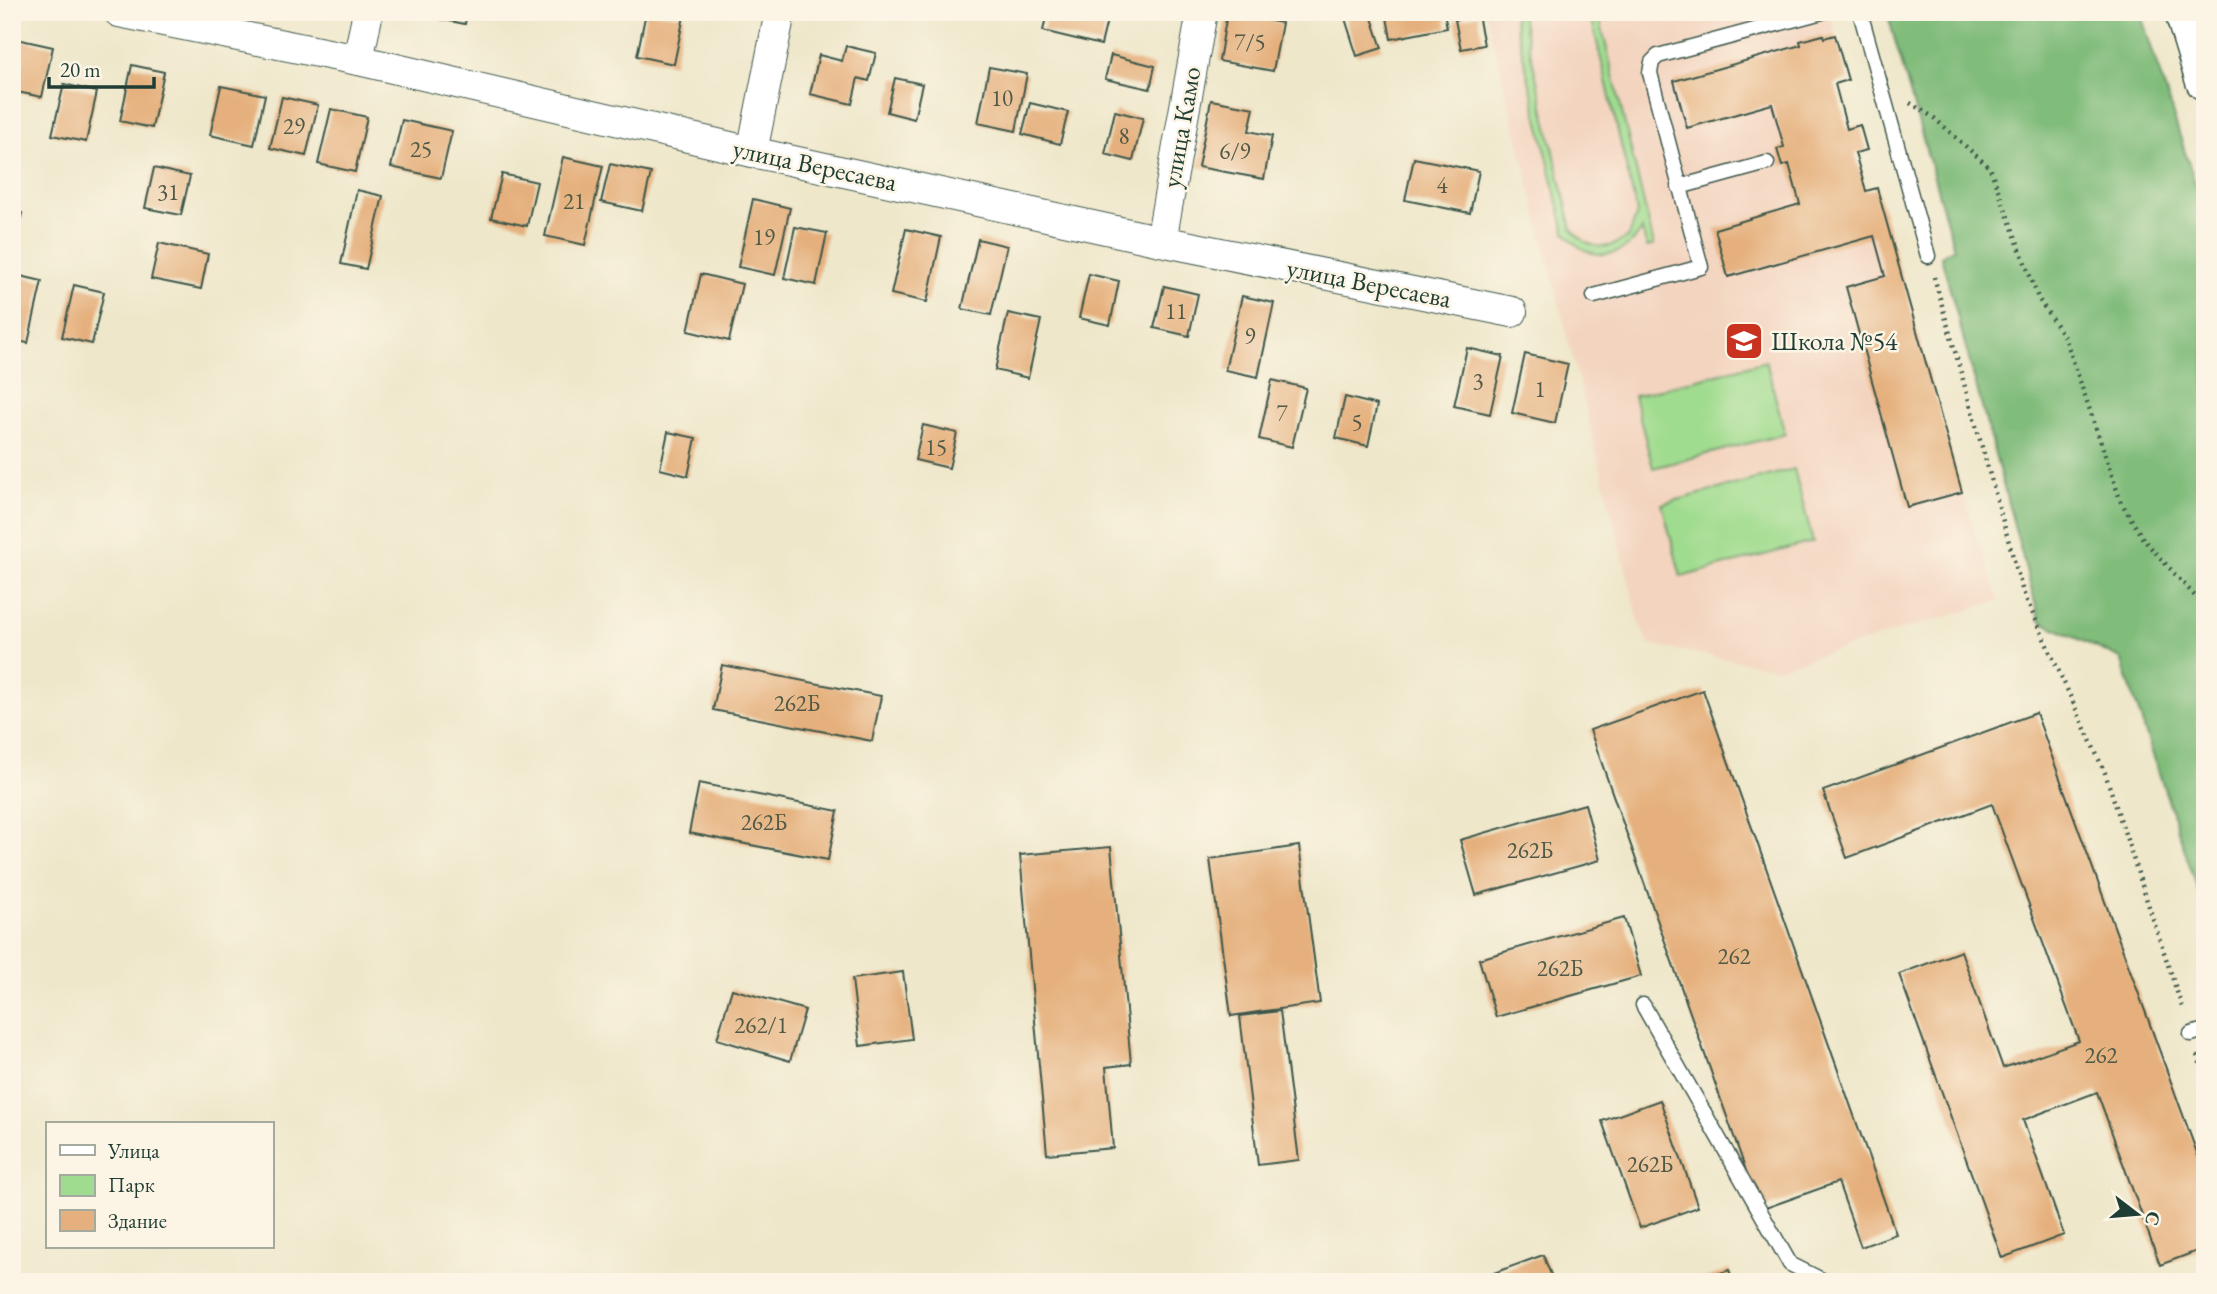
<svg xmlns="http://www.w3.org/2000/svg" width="2217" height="1294" viewBox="0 0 2217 1294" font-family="'EB Garamond',serif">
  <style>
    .built { fill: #f3d4bf }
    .green { fill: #a0dc8f; stroke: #608c62; stroke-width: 2 }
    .forest { fill: #80bc7a; stroke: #507c57; stroke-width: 2 }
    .building { fill: #e5b07d }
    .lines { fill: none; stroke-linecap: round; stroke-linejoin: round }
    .lane-casing { stroke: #3e564a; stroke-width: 17 }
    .street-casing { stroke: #3e564a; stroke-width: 32 }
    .primary-casing { stroke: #3e564a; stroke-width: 41 }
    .path { stroke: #3e564a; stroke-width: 4.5; stroke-dasharray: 2 5; stroke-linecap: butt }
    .lane { stroke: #fff; stroke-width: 14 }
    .street { stroke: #fff; stroke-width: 30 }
    .primary { stroke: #fff; stroke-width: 38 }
    .labels { text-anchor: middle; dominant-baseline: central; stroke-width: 5; stroke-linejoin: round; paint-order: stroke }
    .number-label { font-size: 23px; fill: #505a46 }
    .street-label { font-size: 26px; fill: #1f3d34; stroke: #fcf5e5 }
    .poi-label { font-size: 26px; fill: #1f3d34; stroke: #fcf5e5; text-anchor: start }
  </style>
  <rect width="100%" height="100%" fill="#fcf5e5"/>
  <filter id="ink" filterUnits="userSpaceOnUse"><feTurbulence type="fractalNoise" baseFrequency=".0143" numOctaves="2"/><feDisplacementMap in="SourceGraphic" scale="14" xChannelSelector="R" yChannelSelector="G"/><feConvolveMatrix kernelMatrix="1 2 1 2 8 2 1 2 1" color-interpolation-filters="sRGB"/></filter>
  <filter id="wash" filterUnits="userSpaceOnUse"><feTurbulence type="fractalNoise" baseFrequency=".00686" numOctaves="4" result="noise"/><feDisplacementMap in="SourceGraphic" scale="28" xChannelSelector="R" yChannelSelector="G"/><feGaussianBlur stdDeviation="1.57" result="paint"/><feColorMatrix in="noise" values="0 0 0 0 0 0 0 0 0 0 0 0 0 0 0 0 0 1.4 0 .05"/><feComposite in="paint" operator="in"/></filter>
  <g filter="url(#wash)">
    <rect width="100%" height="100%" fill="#eee7ca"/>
    <!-- built -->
    <path class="built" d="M1486,12H1829L1848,80L1835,84L1847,128L1860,125L1867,150L1855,154L1865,190L1877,188L1962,492L1999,601L1777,668L1649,645L1639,622Z"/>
    <!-- green -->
    <path class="green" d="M1521,12L1572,229C1588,250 1608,252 1629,236L1637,213L1590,12H1598L1654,245L1647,247L1642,230C1622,261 1587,263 1565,232L1513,13Z
      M1766,361L1785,434L1653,468L1634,396Z
      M1794,469L1813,542L1681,577L1662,504Z"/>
    <!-- forest -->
    <path class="forest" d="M1887,12H2140L2205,214V911L2121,659L2040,621L1941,256L1954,248Z"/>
    <g id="blocks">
      <!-- building -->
      <path class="building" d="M419,12H467L465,24L419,15Z
        M646,12L684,16L674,64L637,56Z
        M1047,12H1109L1101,45L1043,31Z
        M1343,12H1370L1382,48L1357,56Z
        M1386,12H1444L1447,28L1391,39Z
        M1227,13L1282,23L1273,71L1219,61Z
        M1478,15L1484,45L1461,49L1455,20Z
        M1823,35L1824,38L1835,35L1848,80L1835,84L1847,129L1860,125L1867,150L1855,153L1866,191L1877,188L1962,492L1907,507L1846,287L1885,276L1874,236L1728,277L1715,229L1800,204L1789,164L1782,166L1777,149L1784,147L1772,104L1687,128L1674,81L1801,45L1800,41Z
        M12,38L53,47L42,97L12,91Z
        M846,46L876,53L869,81L858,78L852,104L810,94L819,55L842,61Z
        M1111,55L1155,66L1150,89L1105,79Z
        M132,65L164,72L152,128L120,121Z
        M989,67L1027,74L1016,131L978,123Z
        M895,78L922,84L914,119L887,112Z
        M64,84L97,92L86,142L52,135Z
        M221,86L265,95L254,145L210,135Z
        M282,97L318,105L306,156L270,148Z
        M1211,100L1254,108L1249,131L1272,136L1264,179L1198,167Z
        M1030,103L1068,112L1060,144L1022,134Z
        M331,109L367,117L355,172L318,164Z
        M1115,111L1143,118L1133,161L1105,154Z
        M402,120L452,131L441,178L391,167Z
        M563,157L603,166L585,245L545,236Z
        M1414,158L1479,171L1470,213L1405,200Z
        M610,164L651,173L642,211L601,202Z
        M154,168L190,176L181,215L145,208Z
        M502,174L537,182L527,226L491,218Z
        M357,190L383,196L366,269L341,264Z
        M753,199L790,208L775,275L738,267Z
        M12,211L22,213L13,250H12Z
        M795,227L827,233L816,285L784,278Z
        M906,229L941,237L927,302L891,294Z
        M978,239L1007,246L991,315L962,309Z
        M159,243L208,254L201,289L151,279Z
        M12,274L42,281L28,343L12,340Z
        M701,274L742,284L729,341L688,331Z
        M1089,274L1119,281L1110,325L1079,318Z
        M74,285L104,292L92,344L62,337Z
        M1164,286L1198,294L1189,336L1154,328Z
        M1242,296L1274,303L1258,377L1225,370Z
        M1008,313L1041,320L1028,378L995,370Z
        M1467,348L1503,356L1490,414L1454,406Z
        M1525,354L1568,364L1555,423L1512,413Z
        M1272,380L1306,388L1292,447L1259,439Z
        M1345,397L1377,405L1368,446L1336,438Z
        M923,425L957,433L949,468L915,460Z
        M668,432L696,438L688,476L660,469Z
        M722,665L881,696L872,741L713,710Z
        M1703,690L1896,1234L1861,1247L1838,1182L1760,1210L1590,730Z
        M2036,713L2205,1175V1248L2160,1265L2097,1092L2023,1120L2064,1235L2002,1258L1899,974L1961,951L2003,1068L2079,1041L1992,804L1847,858L1823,791Z
        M699,783L838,811L828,860L689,833Z
        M1585,804L1600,860L1476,895L1460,840Z
        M1299,846L1320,1003L1231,1016L1210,859Z
        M1111,847L1131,1064L1106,1067L1113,1148L1047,1154L1020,855Z
        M1624,918L1641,976L1496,1017L1479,959Z
        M903,972L912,1039L860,1046L852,979Z
        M732,989L805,1010L790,1061L717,1039Z
        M1280,1011L1299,1160L1258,1165L1240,1016Z
        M1660,1100L1698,1207L1640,1228L1602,1121Z
        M1543,1255L1554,1282H1472V1281Z
        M1729,1270L1734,1282H1697V1281Z"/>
    </g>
  </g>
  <g filter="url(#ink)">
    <use href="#blocks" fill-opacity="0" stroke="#3e564a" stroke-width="2"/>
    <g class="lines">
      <!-- lane casing -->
      <g class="lane-casing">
        <path id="lane" d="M1860,12L1928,256
          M1679,187L1767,163
          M1594,296L1701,267L1650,73L1652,62L1658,56L1822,12
          M1643,1005L1790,1264L1826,1282
          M2191,1034L2205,1030"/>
      </g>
      <!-- street casing -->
      <g class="street-casing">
        <path id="street" d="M119,12L358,60L752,152L1161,241L1512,312
          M358,60L368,12
          M752,152L780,12
          M1161,241L1202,12"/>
      </g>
      <!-- primary casing -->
      <g class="primary-casing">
        <path id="primary" d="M2184,12L2205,81"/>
      </g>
      <!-- path -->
      <path class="path" d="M1910,103L1933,117L1990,168L2038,298L2066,340L2121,502L2143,539L2205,607
        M1934,277L2023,592L2105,773L2183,1010
        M2197,1055L2205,1076"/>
      <!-- lane -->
      <use href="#lane" class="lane"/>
      <!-- street -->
      <use href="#street" class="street"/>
      <!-- primary -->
      <use href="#primary" class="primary"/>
    </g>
  </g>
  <!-- icons -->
  <defs>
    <g id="school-square" transform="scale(2.0125)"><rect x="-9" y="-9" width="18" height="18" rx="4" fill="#c8321e" stroke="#fcf5e5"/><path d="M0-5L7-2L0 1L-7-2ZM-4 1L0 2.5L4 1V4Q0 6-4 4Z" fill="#fff"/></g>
  </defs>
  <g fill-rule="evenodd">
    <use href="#school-square" x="1744" y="341"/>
  </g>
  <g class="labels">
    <!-- number labels -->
    <g class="number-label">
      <text x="1250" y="42">7/5</text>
      <text x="1002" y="98">10</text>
      <text x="294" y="126">29</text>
      <text x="1124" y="136">8</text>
      <text x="421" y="149">25</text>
      <text x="1235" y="151">6/9</text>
      <text x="1442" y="185">4</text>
      <text x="168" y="192">31</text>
      <text x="574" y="201">21</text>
      <text x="764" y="237">19</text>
      <text x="1176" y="311">11</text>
      <text x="1250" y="336">9</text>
      <text x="1478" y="381">3</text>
      <text x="1540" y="389">1</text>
      <text x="1282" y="413">7</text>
      <text x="1357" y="422">5</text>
      <text x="936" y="447">15</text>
      <text x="797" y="703">262Б</text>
      <text x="764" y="822">262Б</text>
      <text x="1530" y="850">262Б</text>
      <text x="1734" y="956">262</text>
      <text x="1560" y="968">262Б</text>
      <text x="761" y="1025">262/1</text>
      <text x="2101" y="1055">262</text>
      <text x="1650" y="1164">262Б</text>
    </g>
    <!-- street labels -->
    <g class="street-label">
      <text transform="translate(1181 127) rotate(-80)">улица Камо</text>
      <text transform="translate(815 165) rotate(12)">улица Вересаева</text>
      <text transform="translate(1369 283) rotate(11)">улица Вересаева</text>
    </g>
    <!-- poi labels -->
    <g class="poi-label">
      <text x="1771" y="341">Школа №54</text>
    </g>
  </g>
  <!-- margin -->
  <rect width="2217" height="1294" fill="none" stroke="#fcf5e5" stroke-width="42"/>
  <!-- legend -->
  <rect x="46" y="1122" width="228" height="126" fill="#fcf5e5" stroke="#a4ab9e" stroke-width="2"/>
  <rect x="60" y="1145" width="35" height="10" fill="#ffffff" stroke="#a4ab9e" stroke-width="2"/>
  <text x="108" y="1158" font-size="21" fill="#1f3d34">Улица</text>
  <rect x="60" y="1175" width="35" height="21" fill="#a0dc8f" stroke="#a4ab9e" stroke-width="2"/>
  <text x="108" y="1192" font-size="21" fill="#1f3d34">Парк</text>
  <rect x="60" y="1210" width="35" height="21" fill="#e5b07d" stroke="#a4ab9e" stroke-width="2"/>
  <text x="108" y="1228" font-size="21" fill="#1f3d34">Здание</text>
  <!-- north arrow -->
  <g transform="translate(2137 1214) rotate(106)" stroke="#fcf5e5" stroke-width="5" paint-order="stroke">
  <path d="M0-5L12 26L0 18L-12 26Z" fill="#1f3d34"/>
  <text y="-10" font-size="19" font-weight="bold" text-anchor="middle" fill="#1f3d34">С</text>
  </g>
  <!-- scale -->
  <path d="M49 77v10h105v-10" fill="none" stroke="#1f3d34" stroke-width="3.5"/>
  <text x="60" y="77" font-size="21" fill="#1f3d34" stroke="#fcf5e5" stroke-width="5" paint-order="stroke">20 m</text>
</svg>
